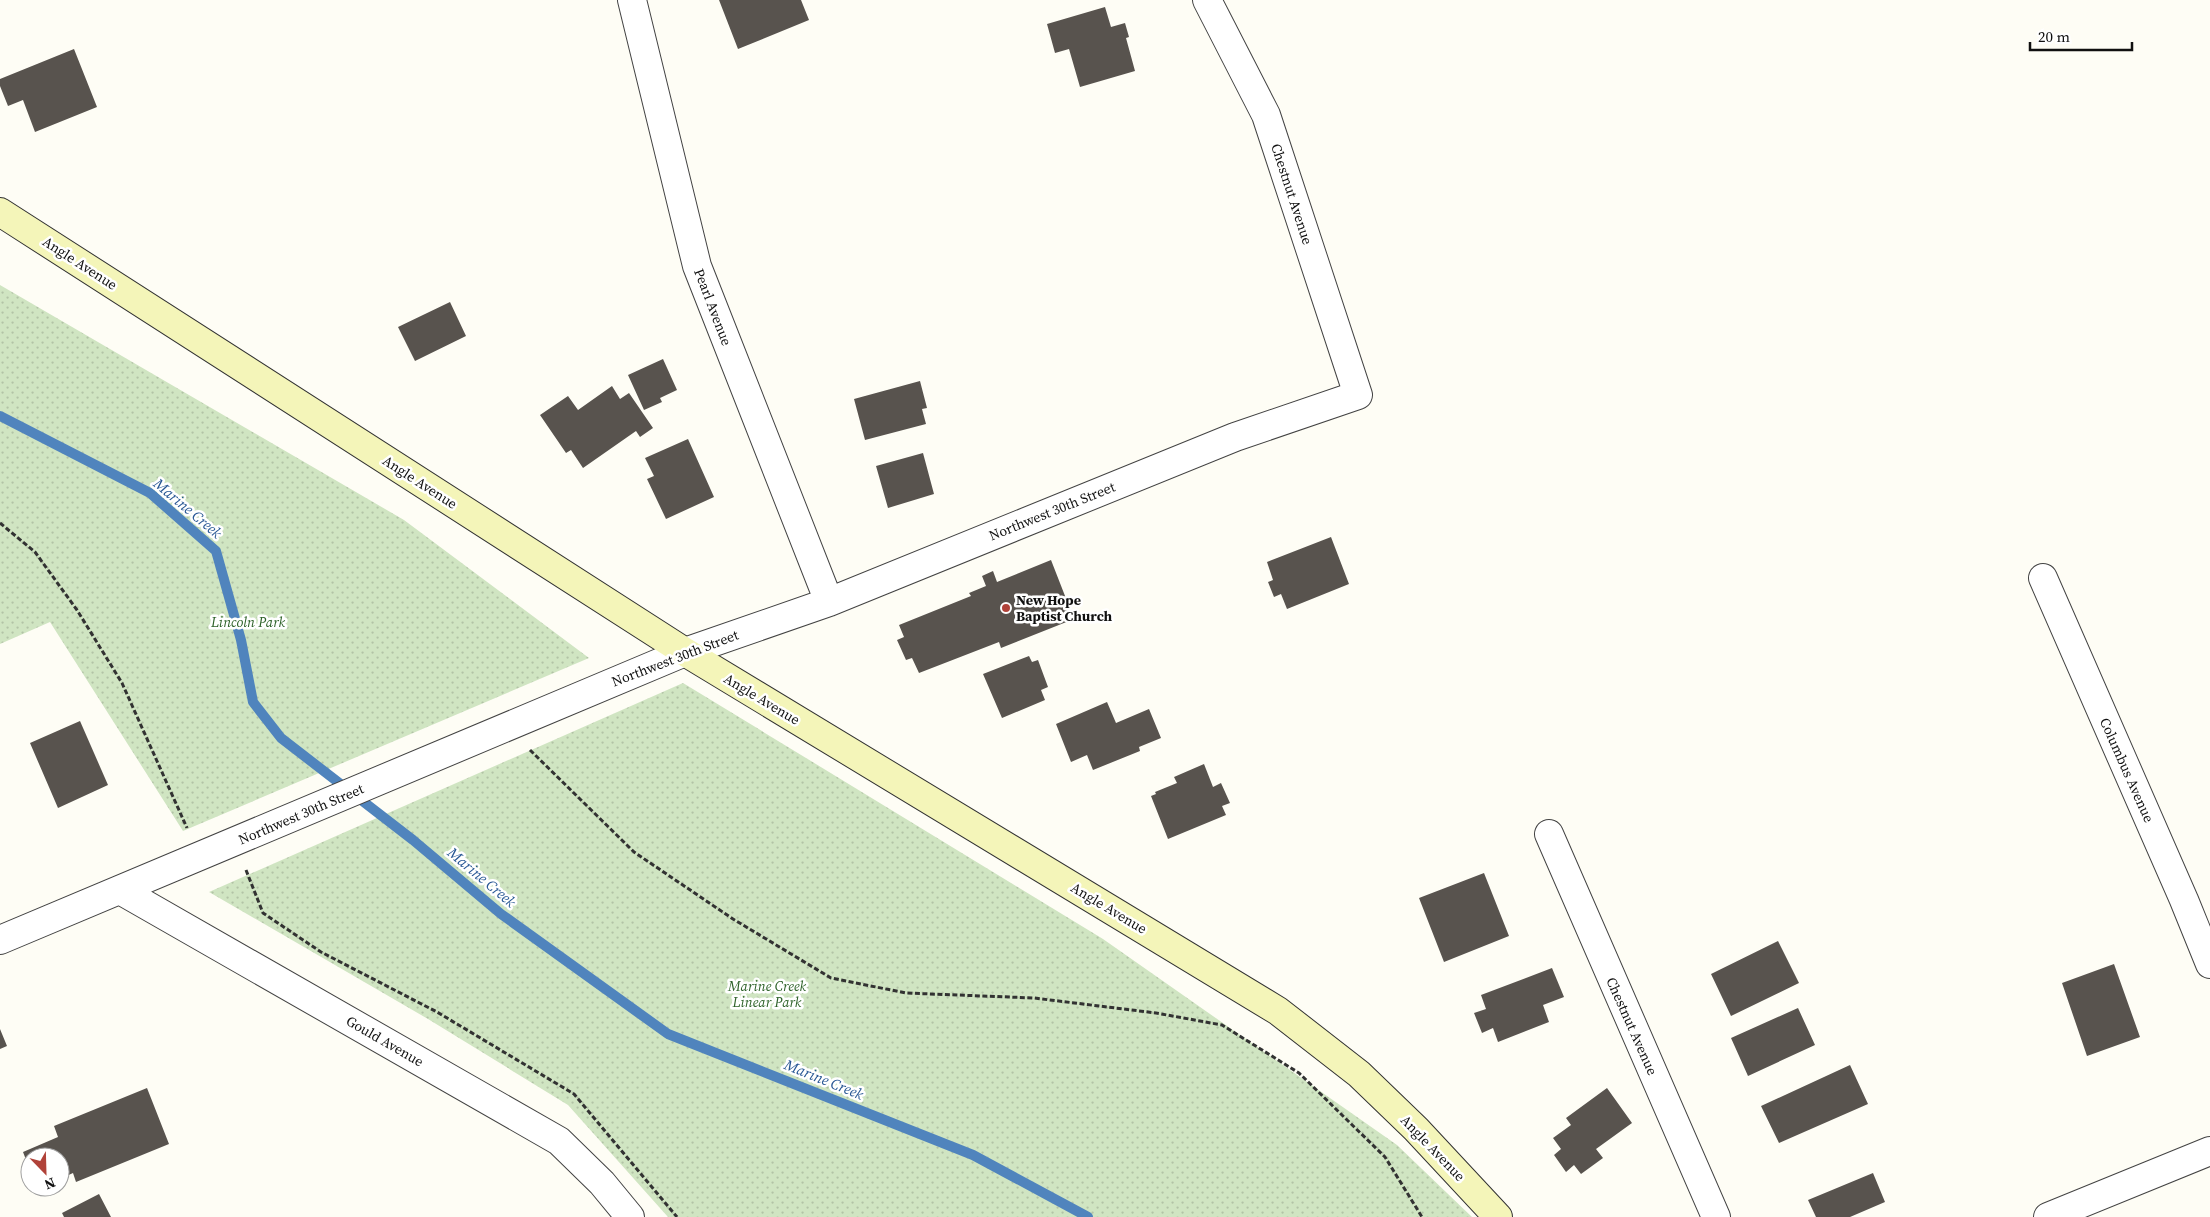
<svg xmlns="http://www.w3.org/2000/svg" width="2210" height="1217" viewBox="0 0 2210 1217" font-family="'Source Serif 4',serif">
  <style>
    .park { fill: url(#park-dots) }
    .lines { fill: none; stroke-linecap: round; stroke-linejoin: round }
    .stream { stroke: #5084bd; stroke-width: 10 }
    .building { fill: #58534e }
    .minor-casing { stroke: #434343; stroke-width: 30 }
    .secondary-casing { stroke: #323232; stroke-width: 30 }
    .path { stroke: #323232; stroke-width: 3; stroke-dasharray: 5 2.5; stroke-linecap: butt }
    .minor { stroke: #fff; stroke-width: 28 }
    .secondary { stroke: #f4f5b9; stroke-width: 28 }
    .poi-dot { fill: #b04239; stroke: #fff; stroke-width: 2 }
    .labels { text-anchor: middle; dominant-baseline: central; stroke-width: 5; stroke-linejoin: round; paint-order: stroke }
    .street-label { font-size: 14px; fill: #101010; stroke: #fff }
    .poi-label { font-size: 14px; font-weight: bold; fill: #101010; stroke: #fff; text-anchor: start }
    .park-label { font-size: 14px; font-style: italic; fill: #2d6128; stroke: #fff }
    .water-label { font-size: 15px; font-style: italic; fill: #285794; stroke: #fff }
  </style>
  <defs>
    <pattern id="park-dots" width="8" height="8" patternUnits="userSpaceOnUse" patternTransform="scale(1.25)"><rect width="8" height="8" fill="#d0e5c2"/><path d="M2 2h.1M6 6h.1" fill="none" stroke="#b2c3a6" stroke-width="1.8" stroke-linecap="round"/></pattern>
  </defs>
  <rect width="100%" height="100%" fill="#fefdf5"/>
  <!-- park -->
  <path class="park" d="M0,285L404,520L589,658L183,831L50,622L0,644Z
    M683,683L1103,939L1397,1145L1472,1217H668L568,1105L428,1019L209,892Z"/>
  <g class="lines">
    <!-- stream -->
    <path class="stream" d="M0,416L150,493L216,551L241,640L253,702L281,738L413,840L501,914L668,1034L973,1155L1088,1217"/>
  </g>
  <!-- building -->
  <path class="building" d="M719,0H801L809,20L738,49Z
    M1105,7L1111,27L1125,23L1129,37L1126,38L1135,71L1080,87L1069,49L1055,53L1047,24Z
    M74,49L97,107L35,132L23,100L8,106L0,86V79Z
    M450,302L466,336L415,361L398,327Z
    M663,359L677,390L660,398L662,402L644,410L628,375Z
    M920,381L927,408L922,409L926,424L865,440L854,399Z
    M612,386L620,399L629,393L653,428L640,437L636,431L583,468L571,450L566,453L540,415L568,396L578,410Z
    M688,439L714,497L666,519L647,479L654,476L645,458Z
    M923,453L934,494L888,508L876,466Z
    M1331,537L1349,584L1287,609L1281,594L1274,597L1268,582L1273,580L1267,562Z
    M1051,560L1074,619L1001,648L999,642L919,673L912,658L906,660L897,640L904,637L899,625L971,596L969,593L986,586L982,576L993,571L997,582Z
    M1029,656L1032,662L1038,660L1048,687L1041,690L1045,700L1002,718L983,674Z
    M1107,702L1116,723L1149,709L1161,738L1139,747L1140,751L1093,770L1087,755L1071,762L1056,724Z
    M80,721L108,785L58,808L30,743Z
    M1204,764L1213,787L1221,783L1230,803L1222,806L1226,815L1168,839L1151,796L1156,794L1155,792L1177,783L1174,777Z
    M1484,873L1509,936L1444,962L1419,898Z
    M1778,941L1799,983L1731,1016L1711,974Z
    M2114,964L2140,1037L2087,1056L2062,983Z
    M1552,968L1564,997L1543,1005L1549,1022L1498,1042L1493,1028L1482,1033L1474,1013L1486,1009L1481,995Z
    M1798,1008L1815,1045L1748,1076L1731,1038Z
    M0,1029L7,1046L0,1049Z
    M1850,1065L1868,1104L1779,1143L1761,1106Z
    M147,1088L169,1144L76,1182L73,1173L60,1179V1157H30V1170L23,1152L58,1137L54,1126Z
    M1607,1088L1632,1123L1596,1149L1603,1158L1581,1174L1574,1165L1566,1172L1554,1155L1561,1149L1553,1138L1571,1125L1566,1118Z
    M1873,1173L1885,1202L1850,1217H1816L1808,1200Z
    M99,1194L111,1217H64L62,1213Z"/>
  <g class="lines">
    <!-- minor casing -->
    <g class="minor-casing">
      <path id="minor" d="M632,0L697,266L829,602
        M2043,578L2184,900L2210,964
        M1549,834L1716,1217
        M120,890L559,1141L602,1183L630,1217
        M0,940L685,652L829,602L1235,437L1358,395L1266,115L1207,0
        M2048,1217L2210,1151"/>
    </g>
    <!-- secondary casing -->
    <g class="secondary-casing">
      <path id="secondary" d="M0,212L685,652L1278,1011L1359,1074L1416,1129L1498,1217"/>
    </g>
    <!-- path -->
    <path class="path" d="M0,523L35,552L77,610L122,683L187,828
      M530,750L634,852L733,919L831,978L906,993L1034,998L1156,1013L1222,1025L1299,1073L1385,1157L1422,1217
      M246,870L263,913L321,952L437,1012L574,1094L677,1217"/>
    <!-- minor -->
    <use href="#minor" class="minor"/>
    <!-- secondary -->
    <use href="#secondary" class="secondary"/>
  </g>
  <!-- markers -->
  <circle class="poi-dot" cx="1006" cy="608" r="5"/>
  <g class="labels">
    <!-- street labels -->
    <g class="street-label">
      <text transform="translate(1292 194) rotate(72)">Chestnut Avenue</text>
      <text transform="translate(80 263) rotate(33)">Angle Avenue</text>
      <text transform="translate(713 307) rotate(69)">Pearl Avenue</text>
      <text transform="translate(420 482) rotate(33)">Angle Avenue</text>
      <text transform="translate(1052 511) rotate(-22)">Northwest 30th Street</text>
      <text transform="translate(675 658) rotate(-21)">Northwest 30th Street</text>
      <text transform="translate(762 699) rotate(31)">Angle Avenue</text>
      <text transform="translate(2127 770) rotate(66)">Columbus Avenue</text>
      <text transform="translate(301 814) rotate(-23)">Northwest 30th Street</text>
      <text transform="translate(1109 908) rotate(31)">Angle Avenue</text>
      <text transform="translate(1632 1026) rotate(66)">Chestnut Avenue</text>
      <text transform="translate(385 1041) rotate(30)">Gould Avenue</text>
      <text transform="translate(1433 1148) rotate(46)">Angle Avenue</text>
    </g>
    <!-- poi labels -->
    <g class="poi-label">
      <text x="1016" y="600">New Hope<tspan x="1016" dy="16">Baptist Church</tspan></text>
    </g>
    <!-- park labels -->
    <g class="park-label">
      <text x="248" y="622">Lincoln Park</text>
      <text x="767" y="986">Marine Creek<tspan x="767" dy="16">Linear Park</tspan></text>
    </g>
    <!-- water labels -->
    <g class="water-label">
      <text transform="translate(188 508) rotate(40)">Marine Creek</text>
      <text transform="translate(482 877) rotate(40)">Marine Creek</text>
      <text transform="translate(824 1079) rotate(22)">Marine Creek</text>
    </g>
  </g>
  <!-- north arrow -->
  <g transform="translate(45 1172) rotate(157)"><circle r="24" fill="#ffffff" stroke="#9f9f9f"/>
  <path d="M0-4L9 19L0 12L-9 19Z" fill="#b04239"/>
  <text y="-8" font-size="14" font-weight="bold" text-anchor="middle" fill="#101010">N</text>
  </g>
  <!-- scale -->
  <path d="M2030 42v8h102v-8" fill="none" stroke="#101010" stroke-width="2.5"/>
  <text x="2038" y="42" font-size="15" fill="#101010" stroke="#ffffff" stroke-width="4" paint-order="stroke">20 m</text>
</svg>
